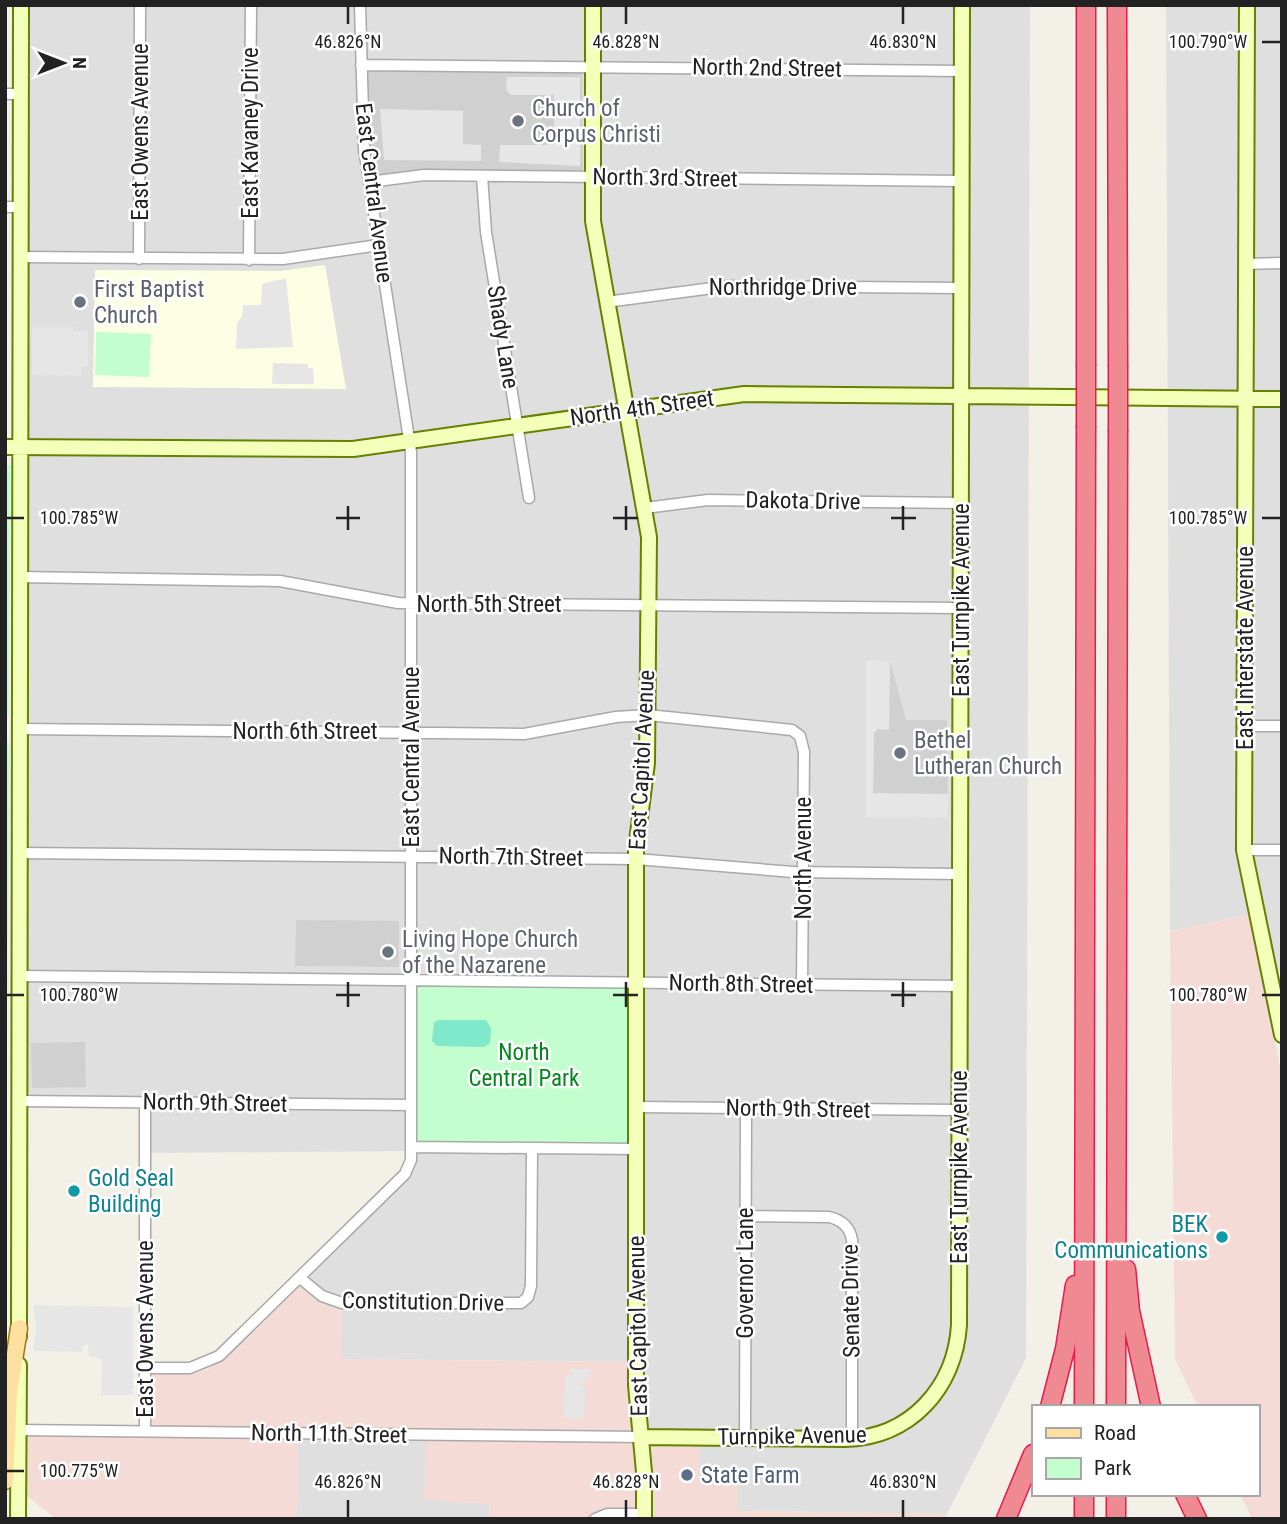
<svg xmlns="http://www.w3.org/2000/svg" width="1287" height="1524" viewBox="0 0 1287 1524" font-family="'Roboto Condensed',sans-serif">
  <style>
    .residential { fill: #e0dfdf }
    .commercial { fill: #f4dbd6 }
    .education { fill: #fcffe4 }
    .religious { fill: #d0d0d0 }
    .park { fill: #c3fece }
    .pitch { fill: #80e8cb }
    .parking { fill: #e6e6e6 }
    .lines { fill: none; stroke-linecap: round; stroke-linejoin: round }
    .street-casing { stroke: #a9a9a9; stroke-width: 13 }
    .secondary-casing { stroke: #658100; stroke-width: 18 }
    .primary-casing { stroke: #9f7c00; stroke-width: 19 }
    .highway-casing { stroke: #eb1a4b; stroke-width: 21 }
    .street { stroke: #fff; stroke-width: 10 }
    .secondary { stroke: #f4ffb9; stroke-width: 14 }
    .primary { stroke: #ffe0a0; stroke-width: 16 }
    .highway { stroke: #ef8a92; stroke-width: 18 }
    .highway-bridge-casing { stroke: #eb1a4b; stroke-width: 21; stroke-linecap: butt }
    .highway-bridge { stroke: #ef8a92; stroke-width: 18 }
    .ticks { fill: none; stroke: #222; stroke-width: 2.5 }
    .worship-dot { fill: #6b7280; stroke: #fff; stroke-width: 2.5 }
    .culture-dot { fill: #0f9aa8; stroke: #fff; stroke-width: 2.5 }
    .service-dot { fill: #5c6f8a; stroke: #fff; stroke-width: 2.5 }
    .labels { text-anchor: middle; dominant-baseline: central; stroke-width: 5; stroke-linejoin: round; paint-order: stroke }
    .street-label { font-size: 23px; fill: #222; stroke: #fff }
    .worship-label { font-size: 23px; fill: #5b616d; stroke: #fff; text-anchor: start }
    .park-label { font-size: 23px; fill: #03881b; stroke: #fff }
    .culture-label { font-size: 23px; fill: #0d838f; stroke: #fff; text-anchor: start }
    .service-label { font-size: 23px; fill: #4e5e75; stroke: #fff; text-anchor: start }
    .ticks-label { font-size: 18px; text-anchor: middle; fill: #222; stroke: #fff; stroke-width: 5; stroke-linejoin: round; paint-order: stroke }
  </style>
  <rect width="100%" height="100%" fill="#f3f0e8"/>
  <!-- residential -->
  <path class="residential" d="M25,5H1030L1026,1358L947,1514L737,1511L646,1441L640,1362L340,1359L341,1309L327,1305L294,1280L407,1165L410,1151L149,1153V1107L25,1108Z
    M1166,5H1282V971H1263L1249,915L1170,931Z
    M298,1437L426,1439L489,1504V1519H297Z"/>
  <!-- commercial -->
  <path class="commercial" d="M1249,915L1263,971L1282,1080V1519H1252L1240,1494H1257V1407H1198L1175,1359L1170,931Z
    M299,1286L327,1305L342,1309L341,1359L640,1362L646,1441L698,1442L700,1484L738,1485L737,1511L947,1514L945,1519H489V1504L424,1500L426,1439L298,1437L297,1519H56L26,1495L27,1434L148,1435L149,1372L193,1374L208,1369Z"/>
  <!-- education -->
  <path class="education" d="M325,265L346,389L93,387L95,270L280,271Z"/>
  <!-- religious -->
  <path class="religious" d="M364,69L582,70L583,174L371,178L367,158Z
    M866,660L890,661L906,720H947L948,818L866,817Z
    M296,920L399,921V967L295,966Z
    M85,1042L86,1087L32,1088L31,1043Z"/>
  <!-- park -->
  <path class="park" d="M96,332L151,334L149,377L95,375Z
    M5,456L6,465H11L9,716H5Z
    M5,743H10L5,1224Z
    M411,981L636,983L637,1149L411,1147Z"/>
  <!-- pitch -->
  <path class="pitch" d="M439,1020H486L491,1028L490,1043L484,1047L437,1046L432,1041L434,1022Z"/>
  <!-- parking -->
  <path class="parking" d="M507,77H580V166L499,162L500,145H554V95H511L506,90Z
    M380,109L463,111V144L481,145V161L384,160Z
    M286,278L293,347L236,349L237,322L242,317L243,305H261L262,284Z
    M32,327H74V331H88V366L81,367V376L32,375Z
    M273,363L308,364V368H313L314,384H272Z
    M866,660L890,661L889,730L878,729L874,733L873,793L948,794V818L866,817Z
    M33,1305L133,1307V1395H101L102,1359L89,1356L88,1345H83V1352L33,1351L36,1328Z
    M569,1369H590L592,1373L580,1384L585,1386L584,1418H564L565,1376L573,1374Z"/>
  <g class="lines">
    <!-- street casing -->
    <g class="street-casing">
      <path id="street" d="M361,65L962,71
        M5,94H21
        M482,176L486,232L529,498
        M369,182L424,175L962,181
        M5,207H20
        M20,257L283,259L379,245
        M139,259L140,5
        M249,260L251,5
        M1246,264L1282,263
        M606,302L728,286L962,288
        M645,508L708,500L961,503
        M19,577L280,581L398,603L961,608
        M1244,726H1282
        M19,729L524,734L616,717L648,715L792,730L800,736L804,752L802,986
        M1244,850H1282
        M19,853L636,859L793,872L960,874
        M19,976L960,986
        M19,1101L411,1105
        M145,1102V1431
        M637,1107L959,1110
        M411,1147L637,1149
        M746,1216L829,1217C842,1220 850,1227 852,1240V1439
        M300,1278L322,1296L342,1303H521L528,1297L531,1286L532,1148
        M145,1368H190L219,1356L405,1174L411,1160V452L364,149L360,5
        M18,1430L641,1437
        M745,1438L746,1108
        M595,1519L607,1514H644"/>
    </g>
    <!-- secondary casing -->
    <g class="secondary-casing">
      <path id="secondary" d="M593,5V221L649,537L647,763L636,849V1385L644,1472V1519
        M1247,5L1244,850L1282,1035
        M5,447L353,449L744,394L1282,399
        M19,1337L21,5
        M641,1437L845,1439C910,1438 955,1388 959,1325L962,5
        M18,1519L19,1365"/>
    </g>
    <!-- primary casing -->
    <g class="primary-casing">
      <path id="primary" d="M5,1481L9,1393L19,1328"/>
    </g>
    <!-- highway casing -->
    <g class="highway-casing">
      <path id="highway" d="M1117,5L1118,365
        M1086,364V5
        M1126,1269L1130,1311L1151,1407
        M1050,1407L1065,1349L1075,1285
        M1084,1407L1086,428
        M1116,1407L1118,432
        M1185,1494L1197,1519
        M1006,1519L1033,1454
        M1084,1519V1494
        M1116,1519V1494"/>
    </g>
    <!-- street -->
    <use href="#street" class="street"/>
    <!-- secondary -->
    <use href="#secondary" class="secondary"/>
    <!-- primary -->
    <use href="#primary" class="primary"/>
    <!-- highway -->
    <use href="#highway" class="highway"/>
    <!-- highway-bridge casing -->
    <g class="highway-bridge-casing">
      <path id="highway-bridge" d="M1118,365V432
        M1086,428V364"/>
    </g>
    <!-- highway-bridge -->
    <use href="#highway-bridge" class="highway-bridge"/>
  </g>
  <!-- ticks -->
  <path class="ticks" d="M348,7V24M626,7V24M903,7V24M1262,42H1280M348,506V530M626,506V530M903,506V530M7,518H24M336,518H360M613,518H638M891,518H916M1262,518H1280M348,982V1007M626,982V1007M903,982V1007M7,995H24M336,995H360M613,995H638M891,995H916M1262,995H1280M7,1471H24M348,1500V1517M626,1500V1517M903,1500V1517"/>
  <!-- markers -->
  <g class="worship-dot">
    <circle cx="518" cy="121" r="7"/>
    <circle cx="80" cy="302" r="7"/>
    <circle cx="900" cy="753" r="7"/>
    <circle cx="388" cy="952" r="7"/>
  </g>
  <g class="culture-dot">
    <circle cx="74" cy="1191" r="7"/>
    <circle cx="1222" cy="1237" r="7"/>
  </g>
  <circle class="service-dot" cx="687" cy="1475" r="7"/>
  <g class="labels">
    <!-- street labels -->
    <g class="street-label">
      <text transform="translate(767 68) rotate(1)">North 2nd Street</text>
      <text transform="translate(140 132) rotate(-90)">East Owens Avenue</text>
      <text transform="translate(250 133) rotate(-90)">East Kavaney Drive</text>
      <text transform="translate(665 178) rotate(1)">North 3rd Street</text>
      <text transform="translate(374 193) rotate(83)">East Central Avenue</text>
      <text x="783" y="287">Northridge Drive</text>
      <text transform="translate(503 337) rotate(81)">Shady Lane</text>
      <text transform="translate(642 408) rotate(-8)">North 4th Street</text>
      <text transform="translate(803 501) rotate(1)">Dakota Drive</text>
      <text transform="translate(961 600) rotate(-90)">East Turnpike Avenue</text>
      <text x="489" y="604">North 5th Street</text>
      <text transform="translate(1245 648) rotate(-90)">East Interstate Avenue</text>
      <text x="305" y="731">North 6th Street</text>
      <text transform="translate(411 757) rotate(-90)">East Central Avenue</text>
      <text transform="translate(642 760) rotate(-87)">East Capitol Avenue</text>
      <text transform="translate(511 857) rotate(1)">North 7th Street</text>
      <text transform="translate(803 858) rotate(-90)">North Avenue</text>
      <text transform="translate(741 984) rotate(1)">North 8th Street</text>
      <text transform="translate(215 1103) rotate(1)">North 9th Street</text>
      <text transform="translate(798 1109) rotate(1)">North 9th Street</text>
      <text transform="translate(959 1167) rotate(-90)">East Turnpike Avenue</text>
      <text transform="translate(745 1273) rotate(-90)">Governor Lane</text>
      <text transform="translate(851 1301) rotate(-91)">Senate Drive</text>
      <text transform="translate(423 1302) rotate(1)">Constitution Drive</text>
      <text transform="translate(638 1326) rotate(-91)">East Capitol Avenue</text>
      <text transform="translate(145 1329) rotate(-90)">East Owens Avenue</text>
      <text transform="translate(329 1434) rotate(1)">North 11th Street</text>
      <text transform="translate(792 1436) rotate(-1)">Turnpike Avenue</text>
    </g>
    <!-- worship labels -->
    <g class="worship-label">
      <text x="532" y="108">Church of<tspan x="532" dy="26">Corpus Christi</tspan></text>
      <text x="94" y="289">First Baptist<tspan x="94" dy="26">Church</tspan></text>
      <text x="914" y="740">Bethel<tspan x="914" dy="26">Lutheran Church</tspan></text>
      <text x="402" y="939">Living Hope Church<tspan x="402" dy="26">of the Nazarene</tspan></text>
    </g>
    <!-- park labels -->
    <g class="park-label">
      <text x="524" y="1052">North<tspan x="524" dy="26">Central Park</tspan></text>
    </g>
    <!-- culture labels -->
    <g class="culture-label">
      <text x="88" y="1178">Gold Seal<tspan x="88" dy="26">Building</tspan></text>
      <text x="1208" y="1224" text-anchor="end">BEK<tspan x="1208" dy="26">Communications</tspan></text>
    </g>
    <!-- service labels -->
    <g class="service-label">
      <text x="701" y="1475">State Farm</text>
    </g>
  </g>
  <g class="ticks-label">
    <text x="1208" y="48">100.790°W</text>
    <text x="348" y="48">46.826°N</text>
    <text x="626" y="48">46.828°N</text>
    <text x="903" y="48">46.830°N</text>
    <text x="1208" y="524">100.785°W</text>
    <text x="79" y="524">100.785°W</text>
    <text x="1208" y="1001">100.780°W</text>
    <text x="79" y="1001">100.780°W</text>
    <text x="79" y="1477">100.775°W</text>
    <text x="348" y="1488">46.826°N</text>
    <text x="626" y="1488">46.828°N</text>
    <text x="903" y="1488">46.830°N</text>
  </g>
  <!-- border -->
  <rect width="1287" height="1524" fill="none" stroke="#222222" stroke-width="14"/>
  <!-- legend -->
  <rect x="1032" y="1405" width="228" height="91" fill="#ffffff" stroke="#a7a7a7" stroke-width="2"/>
  <rect x="1046" y="1428" width="35" height="10" fill="#ffe0a0" stroke="#a7a7a7" stroke-width="2"/>
  <text x="1094" y="1440" font-size="21" fill="#222222">Road</text>
  <rect x="1046" y="1458" width="35" height="21" fill="#c3fece" stroke="#a7a7a7" stroke-width="2"/>
  <text x="1094" y="1475" font-size="21" fill="#222222">Park</text>
  <!-- north arrow -->
  <g transform="translate(63 63) rotate(90)" stroke="#ffffff" stroke-width="5" paint-order="stroke">
  <path d="M0-5L12 26L0 18L-12 26Z" fill="#222222"/>
  <text y="-10" font-size="19" font-weight="bold" text-anchor="middle" fill="#222222">N</text>
  </g>
</svg>
